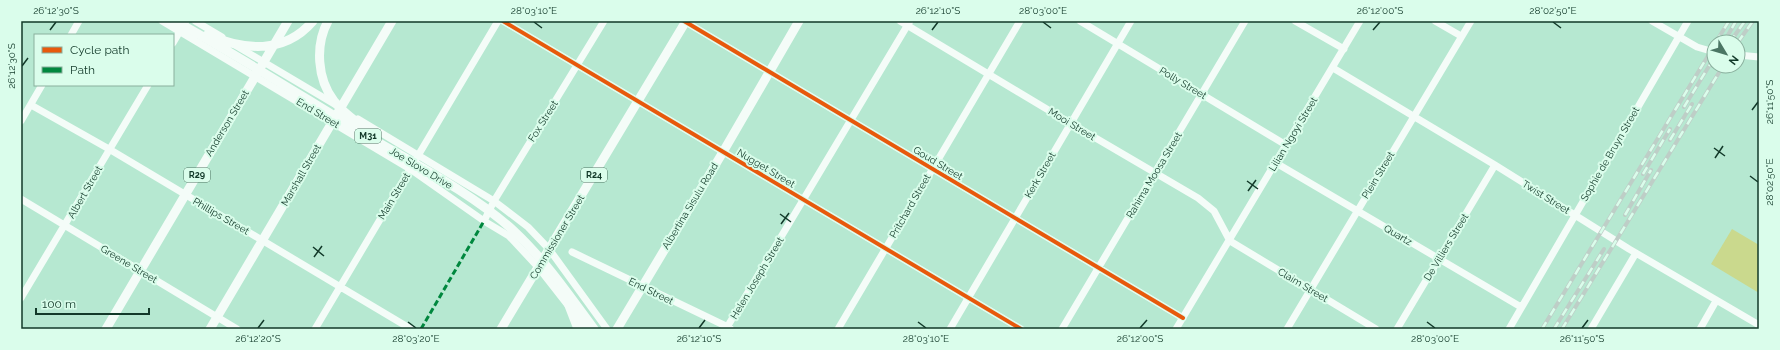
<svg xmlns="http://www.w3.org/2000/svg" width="1780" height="350" viewBox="0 0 1780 350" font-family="Raleway,sans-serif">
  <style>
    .green { fill: #cad98d }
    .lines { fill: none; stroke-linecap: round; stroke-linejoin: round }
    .minor { stroke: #f4fcf8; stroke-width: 7 }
    .major { stroke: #f4fcf8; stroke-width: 9 }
    .rail-casing { stroke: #becec7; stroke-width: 4 }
    .rail { stroke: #dafdeb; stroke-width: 2.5; stroke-dasharray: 8; stroke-linecap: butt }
    .quiet { stroke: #00873e; stroke-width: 3; stroke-dasharray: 6 3; stroke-linecap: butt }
    .cycleway-casing { stroke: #dafdeb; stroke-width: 6 }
    .cycleway { stroke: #e8590c; stroke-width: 4 }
    .ticks { fill: none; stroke: #123929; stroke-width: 1.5 }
    .labels { text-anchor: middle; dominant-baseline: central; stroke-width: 4; stroke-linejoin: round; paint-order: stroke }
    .shield { fill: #dafdeb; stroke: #4e7463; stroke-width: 1 }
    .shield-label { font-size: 9px; font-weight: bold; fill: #123929 }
    .street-label { font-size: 10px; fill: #123929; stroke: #dafdeb }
    .neatline { fill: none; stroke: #123929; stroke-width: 1.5 }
    .ticks-label { font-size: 10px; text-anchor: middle; fill: #123929 }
  </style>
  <rect width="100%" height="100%" fill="#b6e8d1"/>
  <!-- green -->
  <path class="green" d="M1732,229L1759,245V293L1711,264Z"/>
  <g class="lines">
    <!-- minor -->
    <path class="minor" d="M162,21L410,169L484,221L509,236L538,267L567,304
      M195,21L222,37
      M503,21L1021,329
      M684,21L1183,318
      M900,21L1070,123L1198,198L1214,211L1230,241L1376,329
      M1080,21L1286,145
      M1295,21L1344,49
      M1435,21L1461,36
      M1652,21L1697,47L1714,52
      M71,35L79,21
      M173,43L186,21
      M235,45L336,105
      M1738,55L1759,57
      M1333,68L1495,165L1629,249L1759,325
      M31,105L109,149L411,329
      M358,119L494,201L528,227L549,249L607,329
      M21,121L42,85
      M1276,163L1521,307
      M21,199L237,329
      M484,221L494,201L604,21
      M572,252L730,328
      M21,298L148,85
      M574,312L587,329
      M315,329L498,21
      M726,329L910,21
      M838,329L1020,21
      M950,329L1131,21
      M1062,329L1245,21
      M1176,329L1360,21
      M1287,329L1471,21
      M1397,329L1495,165
      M1509,329L1688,21
      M1591,329L1636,253
      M1700,329L1716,301"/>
    <!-- major -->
    <path class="major" d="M175,21C239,56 301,96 364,134C413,163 472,193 514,231C545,260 569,295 594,329
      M328,21C315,45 317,79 334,101C343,113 356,121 367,130
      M207,35C244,50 284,55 313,21
      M566,298L578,329
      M106,329L288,21
      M210,329L392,21
      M501,329L686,21
      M617,329L723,152L799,21"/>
    <!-- rail casing -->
    <g class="rail-casing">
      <path id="rail" d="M1716,42L1729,21
        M1724,42L1736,21
        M1730,42L1745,21
        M1738,42L1753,21
        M1684,107L1714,58
        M1670,140L1692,104
        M1643,174L1670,129
        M1625,215L1651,170
        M1542,329L1714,46
        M1554,329L1604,249
        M1562,329L1723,66"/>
    </g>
    <!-- rail -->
    <use href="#rail" class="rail"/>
    <!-- quiet -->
    <path class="quiet" d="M421,329L484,221"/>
    <!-- cycleway casing -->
    <g class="cycleway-casing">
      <path id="cycleway" d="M503,21L1021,329
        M684,21L1183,318"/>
    </g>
    <!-- cycleway -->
    <use href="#cycleway" class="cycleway"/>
  </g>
  <!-- ticks -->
  <path class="ticks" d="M534,22L542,28M1043,22L1051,28M1553,22L1561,28M50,30L56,22M932,30L938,22M1373,30L1380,22M22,66L28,58M1752,110L1758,102M1714,148L1725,156M1715,158L1723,146M1750,176L1758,182M1247,181L1258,189M1248,191L1256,180M780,214L791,222M781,224L789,213M313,247L324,256M314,257L322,246M408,322L416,328M918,322L926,328M1427,322L1435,328M258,328L264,320M699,328L705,320M1140,328L1147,320M1582,328L1588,320"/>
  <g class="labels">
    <!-- shield labels -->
    <g class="shield">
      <rect x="355" y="129" width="26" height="14" rx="3"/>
      <rect x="184" y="168" width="26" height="14" rx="3"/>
      <rect x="581" y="168" width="26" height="14" rx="3"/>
    </g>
    <g class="shield-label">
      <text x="368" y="136">M31</text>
      <text x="197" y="175">R29</text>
      <text x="594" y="175">R24</text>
    </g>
    <!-- street labels -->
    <g class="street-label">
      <text transform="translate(1183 83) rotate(31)">Polly Street</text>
      <text transform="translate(318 113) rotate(31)">End Street</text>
      <text transform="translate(543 121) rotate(-58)">Fox Street</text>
      <text transform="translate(227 123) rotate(-59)">Anderson Street</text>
      <text transform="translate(1072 124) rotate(31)">Mooi Street</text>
      <text transform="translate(1293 134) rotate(-59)">Lilian Ngoyi Street</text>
      <text transform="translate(1610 154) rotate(-60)">Sophie de Bruyn Street</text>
      <text transform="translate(938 163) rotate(31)">Goud Street</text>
      <text transform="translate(421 168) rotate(31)">Joe Slovo Drive</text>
      <text transform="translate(766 168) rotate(31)">Nugget Street</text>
      <text transform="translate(301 175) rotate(-60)">Marshall Street</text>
      <text transform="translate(1040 175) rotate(-60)">Kerk Street</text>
      <text transform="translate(1154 175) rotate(-59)">Rahima Moosa Street</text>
      <text transform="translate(1378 175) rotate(-59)">Plein Street</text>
      <text transform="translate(85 192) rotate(-60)">Albert Street</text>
      <text transform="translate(394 196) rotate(-59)">Main Street</text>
      <text transform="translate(1546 197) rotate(32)">Twist Street</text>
      <text transform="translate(690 206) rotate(-59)">Albertina Sisulu Road</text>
      <text transform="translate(910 206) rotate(-60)">Pritchard Street</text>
      <text transform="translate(221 216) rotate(30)">Phillips Street</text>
      <text transform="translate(1398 235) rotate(30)">Quartz</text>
      <text transform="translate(557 237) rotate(-59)">Commissioner Street</text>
      <text transform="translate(1446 247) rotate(-59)">De Villiers Street</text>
      <text transform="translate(129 264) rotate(31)">Greene Street</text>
      <text transform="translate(757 278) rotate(-59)">Helen Joseph Street</text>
      <text transform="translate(1303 285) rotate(31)">Claim Street</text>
      <text transform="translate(651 291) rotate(26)">End Street</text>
    </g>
  </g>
  <!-- border -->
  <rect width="1780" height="350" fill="none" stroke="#dafdeb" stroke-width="44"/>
  <!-- legend -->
  <rect x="34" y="34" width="140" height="52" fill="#dafdeb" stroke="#8aaf9d"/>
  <rect x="42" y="47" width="20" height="6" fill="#e8590c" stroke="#8aaf9d"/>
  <text x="70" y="54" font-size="12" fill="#123929">Cycle path</text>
  <rect x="42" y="67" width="20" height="6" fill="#00873e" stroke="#8aaf9d"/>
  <text x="70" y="74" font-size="12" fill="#123929">Path</text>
  <!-- north arrow -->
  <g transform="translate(1726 54) rotate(128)"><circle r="19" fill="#dafdeb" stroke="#8aaf9d"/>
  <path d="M0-3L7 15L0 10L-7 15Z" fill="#4b7664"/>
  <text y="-6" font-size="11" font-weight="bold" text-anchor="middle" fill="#123929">N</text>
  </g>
  <!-- scale -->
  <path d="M36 308v6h113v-6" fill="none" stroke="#123929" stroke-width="2"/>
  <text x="42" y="308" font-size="12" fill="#123929" stroke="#dafdeb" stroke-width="3" paint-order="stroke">100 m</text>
  <rect x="22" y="22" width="1736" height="306" class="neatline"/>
  <g class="ticks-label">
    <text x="56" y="14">26°12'30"S</text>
    <text x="534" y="14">28°03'10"E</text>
    <text x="938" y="14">26°12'10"S</text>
    <text x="1043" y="14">28°03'00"E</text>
    <text x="1380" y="14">26°12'00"S</text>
    <text x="1553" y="14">28°02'50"E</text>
    <text transform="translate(11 66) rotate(-90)" y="4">26°12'30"S</text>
    <text transform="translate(1769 102) rotate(-90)" y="4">26°11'50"S</text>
    <text transform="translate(1769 182) rotate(-90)" y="4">28°02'50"E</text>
    <text x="258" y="342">26°12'20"S</text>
    <text x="416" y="342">28°03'20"E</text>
    <text x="699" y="342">26°12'10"S</text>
    <text x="926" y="342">28°03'10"E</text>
    <text x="1140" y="342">26°12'00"S</text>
    <text x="1435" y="342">28°03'00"E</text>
    <text x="1582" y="342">26°11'50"S</text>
  </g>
</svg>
